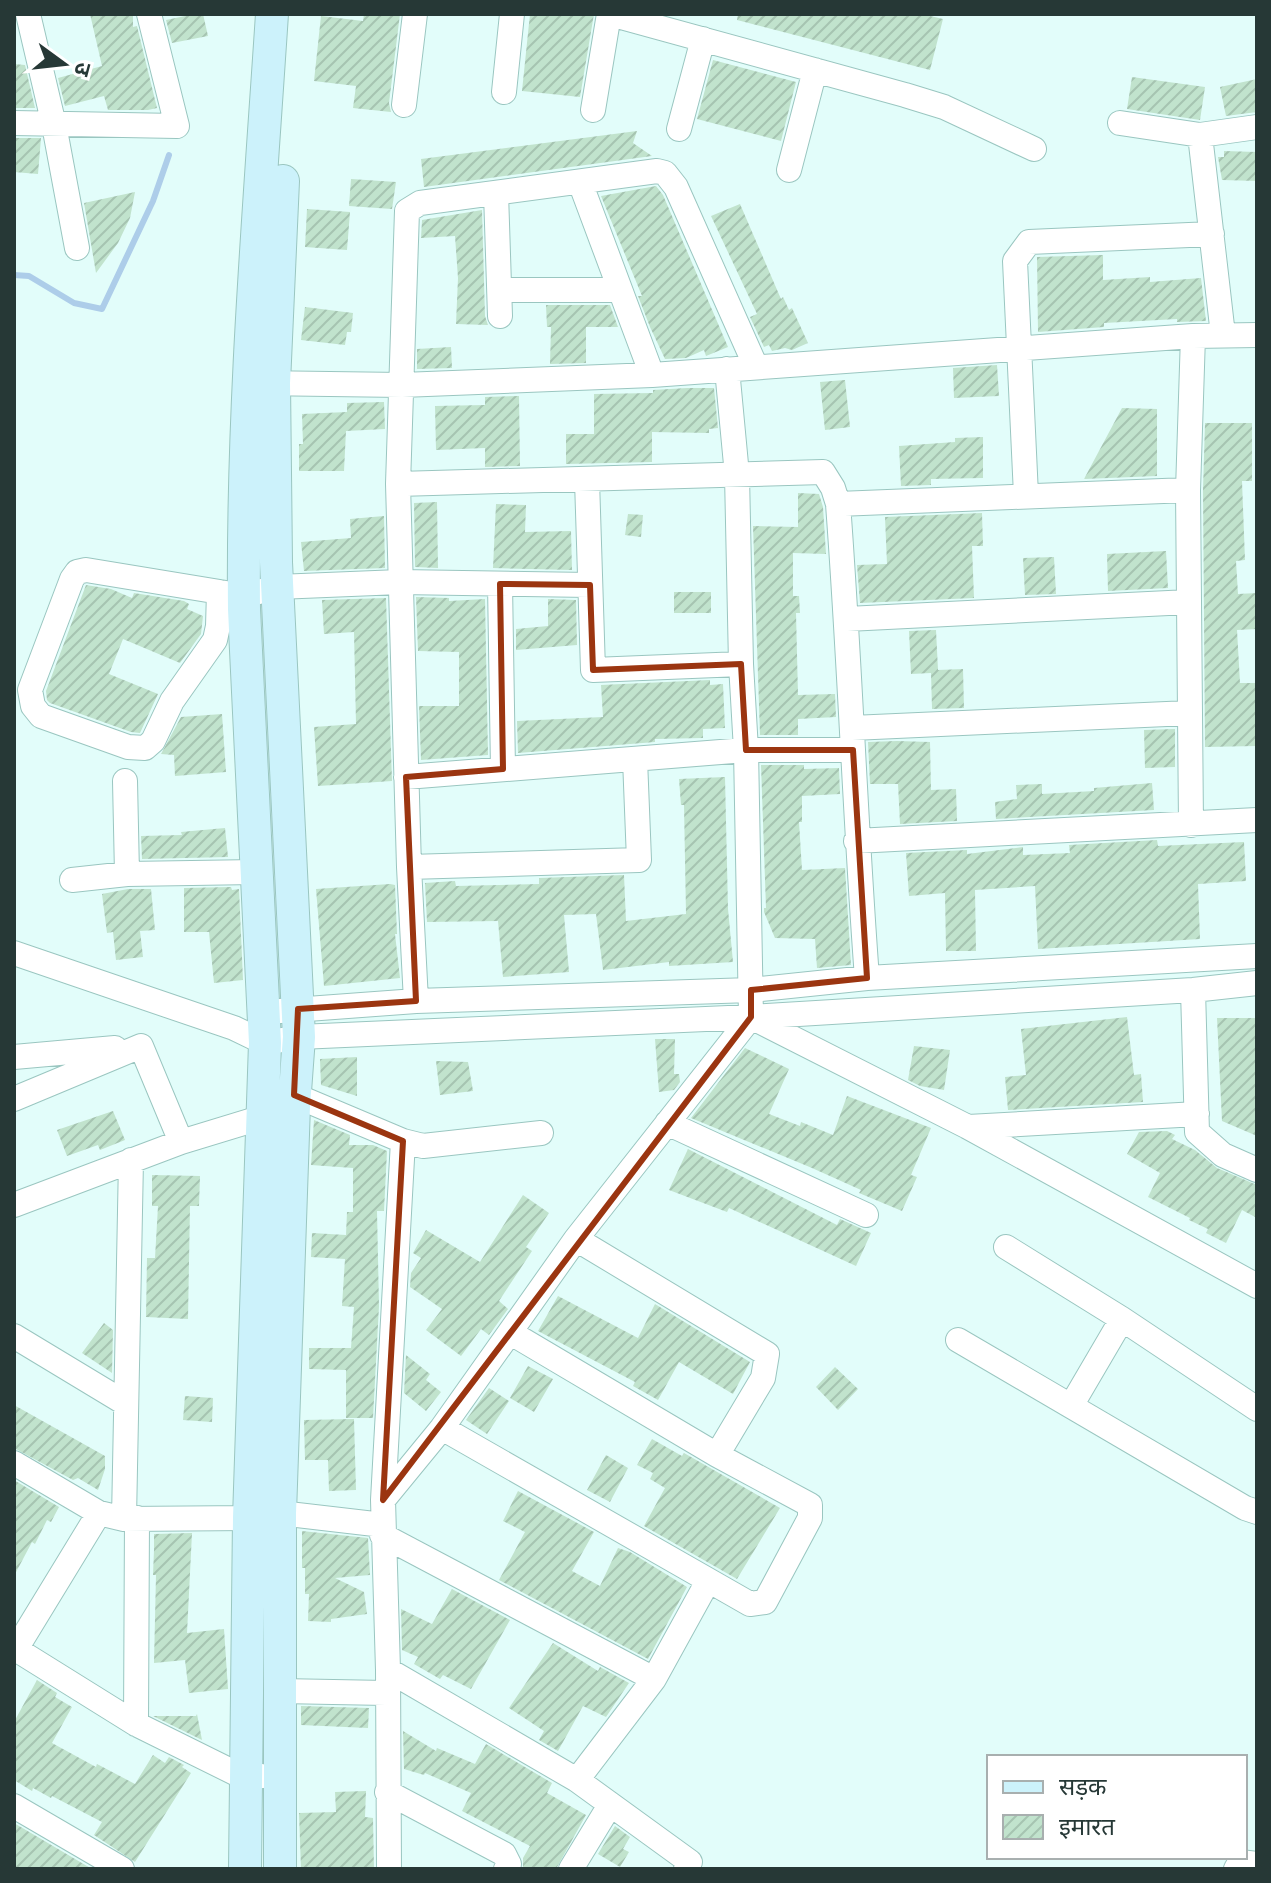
<svg xmlns="http://www.w3.org/2000/svg" width="1271" height="1883" viewBox="0 0 1271 1883" font-family="Commissioner,'Noto Sans Devanagari',sans-serif">
  <style>
    .lines { fill: none; stroke-linecap: round; stroke-linejoin: round }
    .stream { stroke: #adcde9; stroke-width: 6 }
    .building { fill: url(#building-hatch) }
    .street-casing { stroke: #9ac6c0; stroke-width: 26 }
    .secondary-casing { stroke: #9ac6c0; stroke-width: 34 }
    .street { stroke: #fff; stroke-width: 24 }
    .secondary { stroke: #ccf2fb; stroke-width: 32 }
    .marked { fill: none; stroke: #9b3510; stroke-width: 6; stroke-linejoin: round }
  </style>
  <defs>
    <pattern id="building-hatch" width="6" height="6" patternUnits="userSpaceOnUse" patternTransform="scale(2)"><rect width="6" height="6" fill="#c1e3cd"/><path d="M-1 1l2-2M0 6l6-6M5 7l2-2" fill="none" stroke="#a6c4b1"/></pattern>
  </defs>
  <rect width="100%" height="100%" fill="#e2fdfa"/>
  <g class="lines">
    <!-- stream -->
    <path class="stream" d="M14,275L29,276L74,303L102,309L153,201L169,155"/>
  </g>
  <!-- building -->
  <path class="building" d="M90,14H133V27L137,26L157,108L148,110H108L104,96L65,106L58,78L102,66Z
    M195,14H203L208,36L172,43L166,20Z
    M364,14H400L389,103L391,112L353,108L356,86L314,81L321,16L363,21Z
    M530,14H594L580,97L522,91Z
    M738,14H922L943,19L930,70L737,20Z
    M713,60L796,82L781,141L697,119Z
    M14,64L25,65L35,108H14Z
    M1132,77L1205,87L1200,120L1127,109Z
    M1257,79V112L1226,116L1220,87Z
    M637,131L633,143L652,156L424,187L421,159Z
    M14,138H41L38,174L14,172Z
    M1224,151L1257,152V181L1222,180L1218,157H1224Z
    M351,179L396,182L392,209L349,206Z
    M656,186L663,195L728,347L706,356L704,350L686,358L665,359L650,327L638,296H642L601,196Z
    M135,192L130,218L118,243L96,273L84,203Z
    M740,204L781,299L783,297L789,310L792,308L808,343L792,350L785,348L772,351L769,345L764,347L750,317L757,314L711,216Z
    M307,209L350,212L347,250L305,247Z
    M482,210L485,316L488,325L456,324L458,278L455,236L421,238L422,220Z
    M1103,255V280L1150,277V282L1201,278L1206,321L1177,322V319L1104,323V327L1038,332L1037,257Z
    M546,305H610L618,327H586V363L550,364L551,327H547Z
    M305,307L353,313L351,332H347L345,345L301,340Z
    M451,347L452,368L417,369V349Z
    M997,365L999,396L954,398L953,368Z
    M845,380L850,427L825,430L820,382Z
    M687,388H714L718,428L709,429V433L652,432V462L566,464V434H594V394L653,393V390Z
    M519,396L520,466L485,467V448L436,450L435,406L485,405V397Z
    M384,402L385,429L346,431L344,471H299V444H303L302,414L347,412V403Z
    M1122,408L1157,409V476L1084,479Z
    M1205,423H1252V481H1242L1245,560L1236,561L1238,594L1257,593V629L1237,630L1240,683H1257V746L1205,747L1203,490Z
    M983,437V478L931,479V485L901,486L899,446L955,442V438Z
    M798,493L819,494L823,507L826,554L793,553V596H799L800,613H796L798,695L835,694L836,717L798,719V735H760L753,526L798,527Z
    M437,502L438,568L415,567L414,503Z
    M496,504L526,505L525,532L571,531L572,570L493,568Z
    M982,513L983,546H972L974,598L860,603L857,565L887,564L885,517Z
    M628,514L643,515L641,537L625,535Z
    M384,516L385,568L304,571L301,542L351,538L350,519Z
    M1166,551L1168,588L1108,591L1107,554Z
    M1054,557L1056,594L1025,595L1023,558Z
    M86,585L111,589L132,598L134,593L184,601L189,604L187,609L203,616L201,634L180,663L123,639L109,674L158,694L140,733L131,732L50,703L47,700L46,691Z
    M674,592H711V613H674Z
    M416,597L449,598V601L485,599L488,755L421,760L419,706H459V652L418,651Z
    M386,598L392,781L318,786L314,727L356,724L354,632L324,634L322,600Z
    M548,599L576,600L577,645L516,650V629L548,626Z
    M936,630L938,670L963,669L964,708L932,709L931,673L911,674L909,631Z
    M710,680V685L723,684L725,728L703,729V738L655,739V742L518,753L517,721L603,717L601,685Z
    M222,714L226,772L175,776L174,755L161,754L181,717Z
    M1175,729V767L1145,768L1144,730Z
    M897,741L930,742L931,790L956,789L957,821L900,824L898,784H870L868,742Z
    M761,765H804V769L839,768L840,794L802,796V822H799L802,870L845,868L851,965L817,968L815,939L775,938L764,912V908H766Z
    M725,777L728,909L733,962L669,966V962L603,970L596,914L564,915L569,972L503,977L498,921L427,922L425,883L455,881L456,886L539,884V878L624,875L626,921L686,914L684,805H681L679,779Z
    M1152,783L1154,810L996,819L995,802L1017,799L1016,785L1042,784V794L1094,791V788Z
    M225,828L228,857L142,859L141,836L182,835L181,832Z
    M1157,840L1158,846L1244,842L1246,881L1198,884L1200,939L1038,949L1035,886L975,890L976,951H946L945,893L909,896L906,853L967,850V854L1023,847V855L1070,853L1069,845Z
    M390,884L395,885L397,934H395L400,978L324,986L316,889Z
    M231,887L232,890L239,889L243,980L214,983L209,932H184V888Z
    M128,889H151L155,930L140,931L143,957L116,960L113,932L107,933L102,894Z
    M1127,1017L1134,1075L1141,1074L1143,1102L1008,1110L1005,1077L1026,1075L1021,1029Z
    M1217,1018H1257V1136L1222,1121Z
    M655,1039H675L674,1074H679L680,1082L674,1090L659,1092Z
    M914,1046L950,1050L944,1090L920,1086L908,1080Z
    M745,1048L789,1069L769,1114L800,1126L801,1122L833,1135L847,1096L931,1128L911,1175L917,1177L902,1211L859,1193L861,1190L812,1168L691,1118Z
    M357,1057V1096L321,1085L320,1059Z
    M436,1061L468,1062L473,1091L440,1095Z
    M113,1111L125,1140L100,1150L98,1145L67,1156L57,1130Z
    M314,1120L350,1135L349,1145H373L387,1151L384,1211H377L379,1306L373,1418H346V1370L309,1369V1348H351L354,1307L342,1306L345,1259L311,1257L312,1233L346,1235L347,1212H353V1168L311,1165Z
    M1167,1131L1175,1135L1172,1139L1195,1150L1217,1168L1257,1185V1218L1242,1210L1226,1243L1206,1233L1208,1229L1189,1220L1190,1218L1148,1197L1160,1173L1127,1154L1139,1132Z
    M688,1149L837,1225L840,1219L871,1233L856,1266L729,1208L727,1212L669,1190Z
    M152,1175L200,1176L199,1206H190L188,1319L146,1317L147,1258H155L158,1206H152Z
    M523,1195L549,1213L526,1247L532,1251L499,1301L508,1309L489,1335L481,1329L461,1356L426,1330L442,1309L410,1287L411,1273L421,1258L413,1253L426,1230L480,1262Z
    M558,1296L638,1338L655,1304L750,1362L733,1394L679,1362L658,1400L633,1386L635,1382L538,1331Z
    M104,1323L113,1330L112,1373L82,1353Z
    M406,1355L430,1374L426,1380L441,1392L426,1411L404,1393Z
    M528,1366L553,1379L534,1412L510,1398Z
    M835,1367L858,1389L838,1410L816,1387Z
    M489,1388L509,1401L487,1434L466,1420Z
    M185,1396L213,1398L212,1422L183,1420Z
    M14,1405L105,1456V1469L98,1490L78,1478L73,1480L14,1448Z
    M354,1419L356,1490L329,1491L328,1460H305L304,1420Z
    M652,1439L682,1456L684,1453L780,1508L737,1579L644,1526L665,1488L650,1479L653,1473L637,1465Z
    M606,1455L628,1468L610,1502L587,1490Z
    M14,1480L59,1507L51,1522L47,1520L35,1544L32,1542L14,1576Z
    M518,1491L594,1532L572,1571L600,1586L618,1548L630,1552L687,1587L648,1659L499,1580L525,1532L503,1521Z
    M302,1531L368,1538L370,1575L335,1578L364,1592L367,1614L331,1619V1622L308,1621L309,1594H305V1568H302Z
    M192,1533L187,1633L224,1629L228,1689L189,1693L185,1660L154,1663L156,1575H153L154,1550V1534Z
    M452,1589L510,1620L471,1689L443,1675L440,1679L414,1664L418,1657L402,1650L401,1609L432,1624Z
    M553,1643L598,1671L600,1667L629,1683L606,1717L583,1706L558,1751L539,1740L544,1731L509,1708Z
    M37,1680L57,1693L55,1697L72,1707L52,1743L96,1767L97,1764L135,1784L153,1755L165,1763L169,1757L184,1765L182,1767L191,1773L135,1862L94,1835L102,1822L52,1796L51,1798L33,1788L32,1791L14,1780V1722Z
    M301,1706L369,1708L368,1728L301,1725Z
    M197,1714L202,1740L153,1716H196Z
    M403,1731L436,1751L437,1748L475,1764L486,1744L552,1783L547,1793L586,1815L556,1869H523V1858L530,1846L462,1811L471,1793L425,1773L424,1775L404,1769Z
    M366,1791L365,1817L373,1818L374,1869H301L299,1813L336,1812L335,1792Z
    M14,1823L92,1869H14Z
    M615,1826L630,1837L623,1849L629,1852L620,1867L598,1854Z"/>
  <g class="lines">
    <!-- street casing -->
    <g class="street-casing">
      <path id="street" d="M28,14L54,125L77,248
        M610,14L905,95L944,107L1034,149
        M504,92L512,14
        M404,105L415,14
        M593,110L609,14
        M14,123L177,126L149,14
        M1120,123L1200,135L1257,127
        M679,129L703,39
        M1200,135L1223,335
        M789,170L815,70
        M580,182L652,375
        M496,193L500,316
        M500,290H619
        M257,383L402,385L652,375L1193,336L1257,335
        M587,480L593,670L741,664
        M398,484L823,472L833,488L838,504C850,662 855,820 867,978
        M1026,495L1015,261L1029,242L1212,234
        M838,504L1188,490
        M500,584L503,769
        M219,592L218,626L215,640L172,701L153,741L145,748L128,747L41,716L33,706L30,690L72,579L77,572L86,570L244,596L277,587L400,582L590,585
        M847,619L1189,602
        M852,728L1189,713
        M406,777L746,750H853
        M125,781L127,874
        M1191,825L1188,490L1193,336
        M856,841L1257,820
        M409,867L639,860L635,759
        M72,880L127,874L257,872
        M14,953L234,1028L265,1043L299,1037L751,1017L1193,990L1257,983
        M1193,990L1197,1132L1223,1155L1257,1170
        M416,1001L409,867L398,484L407,211L420,203L657,171L665,173L676,187L756,367
        M280,1011L416,1001L751,990L867,978L1257,956
        M753,1018L968,1127L1257,1286
        M14,1057L115,1048
        M294,1095L403,1141L423,1146L541,1133
        M14,1099L141,1046L181,1142
        M667,1123L866,1215
        M968,1127L1197,1114
        M14,1205L181,1142L276,1113
        M576,1239L767,1354L763,1378L717,1455
        M1006,1247L1122,1319L1257,1409
        M14,1336L125,1403
        M958,1340L1245,1508L1257,1512
        M1071,1406L1122,1319
        M442,1428L750,1604L765,1602L810,1518V1505L717,1455L511,1333
        M14,1463L99,1513L124,1519L249,1518L280,1513L383,1525
        M383,1500L442,1428L576,1239L751,1017L746,750L741,664L737,475L727,369
        M124,1519L131,1160
        M382,1535L654,1679
        M14,1648L136,1724L245,1778L262,1776
        M16,1649L99,1513
        M388,1670L577,1780L690,1862L686,1869
        M280,1691L386,1693
        M136,1724L137,1518
        M577,1780L654,1679L708,1581
        M387,1792L504,1854L509,1864L506,1869
        M14,1806L122,1869
        M389,1869L388,1670L383,1500L403,1141
        M571,1869L610,1805
        M1236,1869L1240,1862L1257,1864"/>
    </g>
    <!-- secondary casing -->
    <g class="secondary-casing">
      <path id="secondary" d="M245,1869L249,1518L265,1043L244,609C242,411 259,212 272,14
        M280,1869V1513L294,1105L299,1037L276,562L274,383L283,181"/>
    </g>
    <!-- street -->
    <use href="#street" class="street"/>
    <!-- secondary -->
    <use href="#secondary" class="secondary"/>
  </g>
  <!-- marked area -->
  <path class="marked" d="M500,584L590,585L593,670L741,664L746,750H853L867,978L751,990V1017L383,1500L403,1141L294,1095L298,1009L416,1001L406,777L503,769Z"/>
  <!-- border -->
  <rect width="1271" height="1883" fill="none" stroke="#263836" stroke-width="32"/>
  <!-- legend -->
  <rect x="987" y="1755" width="260" height="104" fill="#ffffff" stroke="#a8afaf" stroke-width="2"/>
  <rect x="1003" y="1781" width="40" height="12" fill="#ccf2fb" stroke="#a8afaf" stroke-width="2"/>
  <text x="1059" y="1795" font-size="24" fill="#263836">सड़क</text>
  <rect x="1003" y="1815" width="40" height="24" fill="url(#building-hatch)" stroke="#a8afaf" stroke-width="2"/>
  <text x="1059" y="1835" font-size="24" fill="#263836">इमारत</text>
  <!-- north arrow -->
  <g transform="translate(64 64) rotate(105)" stroke="#ffffff" stroke-width="6" paint-order="stroke">
  <path d="M0-6L14 30L0 20L-14 30Z" fill="#263836"/>
  <text y="-12" font-size="22" font-weight="bold" text-anchor="middle" fill="#263836">उ</text>
  </g>
</svg>
